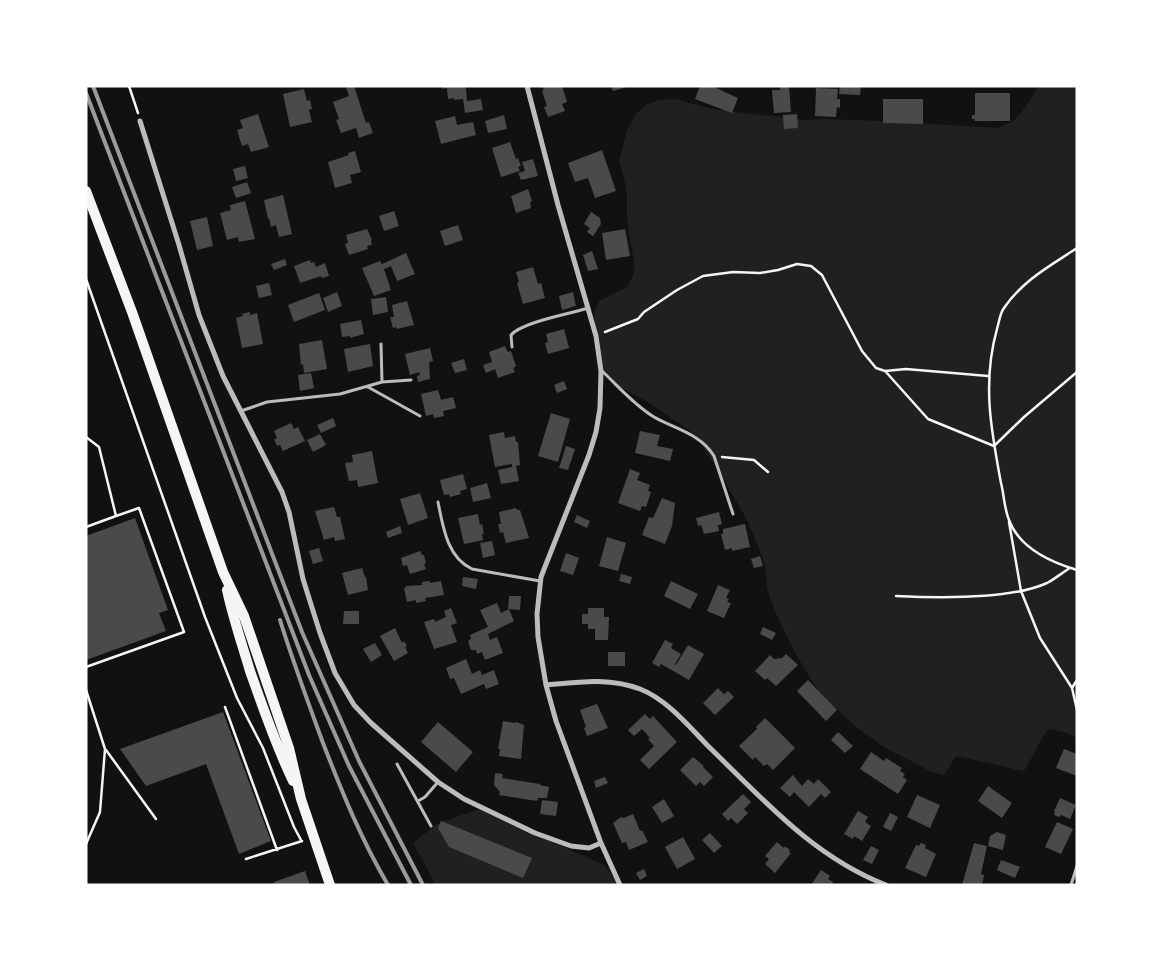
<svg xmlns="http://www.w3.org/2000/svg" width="1163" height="971" viewBox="0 0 1163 971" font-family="Lato,sans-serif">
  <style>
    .green { fill: #202020 }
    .building { fill: #4a4a4a }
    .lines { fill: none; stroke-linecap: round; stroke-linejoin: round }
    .path { stroke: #f5f5f5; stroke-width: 2.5 }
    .service { stroke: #bcbcbc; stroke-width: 3 }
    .minor { stroke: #bcbcbc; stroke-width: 5 }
    .primary { stroke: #f5f5f5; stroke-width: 10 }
    .rail { stroke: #9a9a9a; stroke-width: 4 }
  </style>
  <rect width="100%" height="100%" fill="#111"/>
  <!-- green -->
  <path class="green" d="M1039,86H1077V738L1064,732L1049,729C1038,741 1033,758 1024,771L956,756L944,775L932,772L884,747L855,726L828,701L817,689L795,653L775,611L767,589L765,565L758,546L748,522L727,485L696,435L649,403L618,386L605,375L600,362L594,313L599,301L627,287L633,276L635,266L629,235L627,216V195L624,178L619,161L627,130L636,114L646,105L659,100L676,99L711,109L806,120L823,119L884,121L998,128L1013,121L1022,112Z
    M479,809L604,865L619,885H436L413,843L437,824Z"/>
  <!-- building -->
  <path class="building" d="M354,86L366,123L369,122L373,133L359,138L356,128L341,133L336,120L339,119L333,102L349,96L346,87Z
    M442,86H465L466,88L467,101L481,99L483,110L465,113L463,99L454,100V98L448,99L447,88L442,89Z
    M542,86H562L567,102L562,104L565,111L548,117L544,107L547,106L542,91L544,90Z
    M611,86H627V87L613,91Z
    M700,86H712L738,98L732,113L695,99Z
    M780,86H789L791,112L774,113L772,90H780Z
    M840,86H861L860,95L839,94Z
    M816,88L838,89L837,99H840V108L837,107L836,117L815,116Z
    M304,89L307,101L310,100L312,109L309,110L312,122L290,127L283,94Z
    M975,93H1010V121H975V119H972V115H975Z
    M883,99H923V124L883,123Z
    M258,114L269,147L251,152L248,144L242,146L237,130L243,128L240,120Z
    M797,114L798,128L784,129L783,115Z
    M504,115L507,129L488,133L485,121Z
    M455,116L457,125L473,122L476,135L441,144L435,121Z
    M510,142L516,159L518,158L521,166L518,167L520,171L501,177L492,148Z
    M602,150L616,191L595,198L588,178L575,182L568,163Z
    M355,151L361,172L350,175L352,183L335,188L328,162L349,155L348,153Z
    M533,159L538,176L521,180L518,173L525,171L522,162Z
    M245,166L248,178L236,181L233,169Z
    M247,182L251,193L236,198L232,187Z
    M528,189L532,201L530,202L531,208L516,213L511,196Z
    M283,195L292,234L279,237L276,225L271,227L269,218L268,219L264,200Z
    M245,201L255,239L239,242L238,237L227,240L220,213L231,210L230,205Z
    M394,211L399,226L384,231L379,216Z
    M591,212L600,218L601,224L593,236L587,232L590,228L584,224Z
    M207,217L213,246L197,250L190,221Z
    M458,225L463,240L445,246L440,231Z
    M367,229L372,240L371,241L372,245L367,246L368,249L349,255L345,244L348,243L346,235Z
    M625,229L630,256L606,260L602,233Z
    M592,251L598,269L588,271L583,255Z
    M406,253L415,274L397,281L391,266L384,269L391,290L374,296L362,268L380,261L382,264Z
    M285,259L287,265L274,270L271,264Z
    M310,260L311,263L314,262L316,267L325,263L329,276L322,278L321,276L300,283L294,266Z
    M533,267L538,284L541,283L545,298L523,304L517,283L519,282L516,272Z
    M269,283L272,295L259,298L256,286Z
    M337,292L342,306L328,312L323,298Z
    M573,292L576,306L562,310L559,296Z
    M319,293L325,310L294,322L288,305Z
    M386,297L388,312L373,315L371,299Z
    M407,301L414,325L397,329L396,327L393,328L390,317H394L392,305Z
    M250,312V315L257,313L263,344L242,348L236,318L243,316L242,314Z
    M361,320L364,334L350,338V336L342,337L340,324Z
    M564,329L569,348L548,354L545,343L548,342L546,334Z
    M322,340L327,369L304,373L303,364L301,365L299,344Z
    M370,344L373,366L348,372L344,349Z
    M505,346L508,352L511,351L516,366L513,368L515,372L498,378L495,369L486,373L483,365L492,362L489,352Z
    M430,348L433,361L429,362L430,379L418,382L417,376L420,375L419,372L410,375L405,354Z
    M464,359L467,370L455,373L451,363Z
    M311,373L314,388L300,391L298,375Z
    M564,381L567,389L557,393L554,385Z
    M438,390L441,400L453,397L456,408L443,411L444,416L434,418L433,414L426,416L421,394Z
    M551,413L570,419L558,462L538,456Z
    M333,418L336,426L321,433L317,425Z
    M291,423L294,429L298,427L305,441L283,451L280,445L277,446L274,439L277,438L274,431Z
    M640,431L660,435L657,446L673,449L670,461L635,453Z
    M504,432L505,438L515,436L516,442H518L520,465L516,466L519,481L501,484L498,470L512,467V464L495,467L489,435Z
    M320,434L326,445L313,452L307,440Z
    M566,446L575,449L568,470L559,468Z
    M372,451L378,483L358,487L357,480L349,481L345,463L353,462L352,455Z
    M630,469L640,473L637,480L650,485L648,491L651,492L646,507L642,506L640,511L618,503Z
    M463,474L467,489L460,491L461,494L450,497L449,494L444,495L440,480Z
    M487,483L491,498L473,502L470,488Z
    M420,493L428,518L408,525L400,499Z
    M662,498L675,503L672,526L665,544L642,535L649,517L653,518Z
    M334,507L337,517H340L345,539L335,541L334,537L324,540L315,511Z
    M516,508L517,510H520L529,538L506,543L503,532L500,533L498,524H501L499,512Z
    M719,512L722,524L718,525L719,531L704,534L701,525L698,526L696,518Z
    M478,514L480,525L482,524L484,534H482L483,540L464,544L458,518Z
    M577,515L590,521L587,528L574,522Z
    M135,518L168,610L159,613L166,631L86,660V536Z
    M745,524L750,547L732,551V548L725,550L721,534H723V529Z
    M400,526L402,533L388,538L386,532Z
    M607,537L626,543L618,571L599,566Z
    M492,541L495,555L483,558L480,543Z
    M319,548L323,561L313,564L309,551Z
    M420,551L422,555H424L426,563L424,564L426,569L410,574L407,565L403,566L401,558Z
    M566,553L579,558L573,575L560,571Z
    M760,556L763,566L754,568L751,559Z
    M362,568L365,577H366L368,590L348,595L342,573Z
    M621,574L632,577L630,584L619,581Z
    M463,577L478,579L476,589L462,586Z
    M430,581V583L441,581L444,595L425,598L426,601L416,603V600L407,602L404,588L406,587V586L422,585V582Z
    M671,581L698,594L690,609L664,596Z
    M718,585L730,590L726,598L729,599L727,602L731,603L724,618L707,611Z
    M509,596H521L520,610L508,609Z
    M497,603L501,613L509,609L514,621L488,634L490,640L497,637L503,653L485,660L482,652L477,654L476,650H471L468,641L471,639L470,635L488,627L480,610Z
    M451,608L457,623L451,625L457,642L434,649L424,622L434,619L435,622L446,617L444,611Z
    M588,608H604V617H609L608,640H595V629H588V624H582V614H588Z
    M344,611H359V624H343Z
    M763,627L776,633L772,640L760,634Z
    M395,628L402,643L404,641L407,646L405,647L408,653L394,661L380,636Z
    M665,640L673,644L671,648L681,654L675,664L676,665L688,645L704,654L689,680L661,664L659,667L652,663Z
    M375,643L382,655L371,662L363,649Z
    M608,652H625V666H608Z
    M786,654L798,665L776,686L767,678L765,680L755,671L770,655L774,659L782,658Z
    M466,659L472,674L480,670L482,675L494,670L499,684L486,689L484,684L461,694L454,678L450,679L446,668Z
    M808,680L837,710L826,721L797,691Z
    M718,688L724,694L728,691L734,697L715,715L703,703Z
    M597,704L608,728L587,736L584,728L586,727L580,710Z
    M223,712L271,841L239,854L206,764L146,786L120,749Z
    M645,714L650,719L653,716L677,742L649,769L640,760L654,746L648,739L650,738L642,729L634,736L628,730Z
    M765,718L795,748L773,770L767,764L764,766L755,757L753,760L739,746L757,729L756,727Z
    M503,721L515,723L516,722L524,725L521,759L499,756L500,749H498Z
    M438,722L473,752L456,772L421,742Z
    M838,732L853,746L845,753L831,740Z
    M1064,749L1077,754V776L1056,768Z
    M871,752L884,761L886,758L902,768L900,771L905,774L903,777L907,780L898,794L860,769Z
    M693,757L704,766L703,767L713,777L704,786L700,782L696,786L680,770Z
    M495,773L503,774L502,778L540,784V785L549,787L547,798H538L537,801L499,795L500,792L494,785Z
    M793,775L802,786L808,779L814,784L818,779L831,792L825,798L821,794L809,807L794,792L790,797L780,788Z
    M605,777L608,783L596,788L594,781Z
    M988,786L1012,803L1002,818L978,801Z
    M743,794L751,802L744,809L748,813L737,824L731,818L728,821L722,814Z
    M917,795L940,805L930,828L907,817Z
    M1060,798L1076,805L1070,819L1061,815L1059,817L1054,815L1055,812L1054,811Z
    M664,799L674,816L662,823L652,807Z
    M542,800L558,802L556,816L540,814Z
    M858,811L868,817L865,822L871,826L862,841L854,836L853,839L844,834Z
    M890,813L898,817L891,831L883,827Z
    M633,814L640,831L642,830L648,842L629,850L626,842L622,843L613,823L621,817L624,818Z
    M441,821L532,858L523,878L449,847L438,828Z
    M1057,822L1073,829L1061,854L1045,847Z
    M997,832L1006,835L1003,850L988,846L990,836Z
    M710,833L722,846L714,853L702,840Z
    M683,837L695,859L677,869L665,847Z
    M777,842L784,848L785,846L790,850L789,852L791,853L775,873L765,864L769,859L765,856Z
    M921,843L926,845L925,848L936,854L926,877L905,868L916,845L919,846Z
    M974,843L987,846L981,874L984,875L982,885H962Z
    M871,846L879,850L872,864L863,860Z
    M1001,860L1020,867L1015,878L997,870Z
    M644,869L647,876L640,880L636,873Z
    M821,870L830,876L828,879L833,882L832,885H811Z
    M305,871L310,885H275L274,882Z"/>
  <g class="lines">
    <!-- path -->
    <path class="path" d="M129,86L138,113
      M1077,248C1050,266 1023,280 1004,308C1000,313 999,322 997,329C982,382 991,430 1001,483C1004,494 1004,508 1009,520C1019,547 1050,562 1077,570
      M86,279L205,617L237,698L263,748L294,827L301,840
      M605,332L638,319L644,312L677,290L703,276L733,272L760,273L778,270L797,264L811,266L822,275L862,351L876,368L885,371L906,369L988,376
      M886,372L928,419L994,446L1024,417L1077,372
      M86,437L99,447L116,516L86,527
      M722,457L754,460L768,472
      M1009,522L1021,591L1040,638L1072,688
      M896,596C938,598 1010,600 1047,583C1055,579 1063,572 1070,568
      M86,667L184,632L139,508L116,516
      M1077,680L1072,688L1077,710
      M86,690L105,749L100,812L86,844
      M225,707L277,850
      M106,750L156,819
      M246,859L302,841"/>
    <!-- service -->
    <path class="service" d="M512,347L511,335C522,322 570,314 588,308
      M602,371C618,386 634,405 654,417C675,429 701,434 714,456L733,514
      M382,382L411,380
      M368,387L420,416
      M241,411L267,402L340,394L382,382L381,344
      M438,502C443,527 447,557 472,569L540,581
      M397,764L431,826
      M418,801L425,797L438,782
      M1071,885L1077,866"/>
    <!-- minor -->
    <path class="minor" d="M527,86L558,205L596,336L601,371L600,408L596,432L589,455L541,577L537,614L538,637L546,685L556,721L601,843L620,885
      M140,121L179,245L199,315L223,376L282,492L289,512L303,579L320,633L335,673L354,705L371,723L438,782L464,799L535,833L571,846L589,848L601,843
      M546,685C578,682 609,677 640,689C666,699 688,725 707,745C763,799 812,856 886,885"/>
    <!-- primary -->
    <path class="primary" d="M86,191L132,312L223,572L244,616L289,748L301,799L330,885
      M227,590C233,618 242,644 250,671C263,708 276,746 293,781"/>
    <!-- rail -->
    <path class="rail" d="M93,86L302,632L359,761L423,885
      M86,93L309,675L349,766L411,885
      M280,620C293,662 308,702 323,743C342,792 361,839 388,885"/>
  </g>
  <!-- border -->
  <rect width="1163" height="971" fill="none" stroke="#ffffff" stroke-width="175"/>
</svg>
